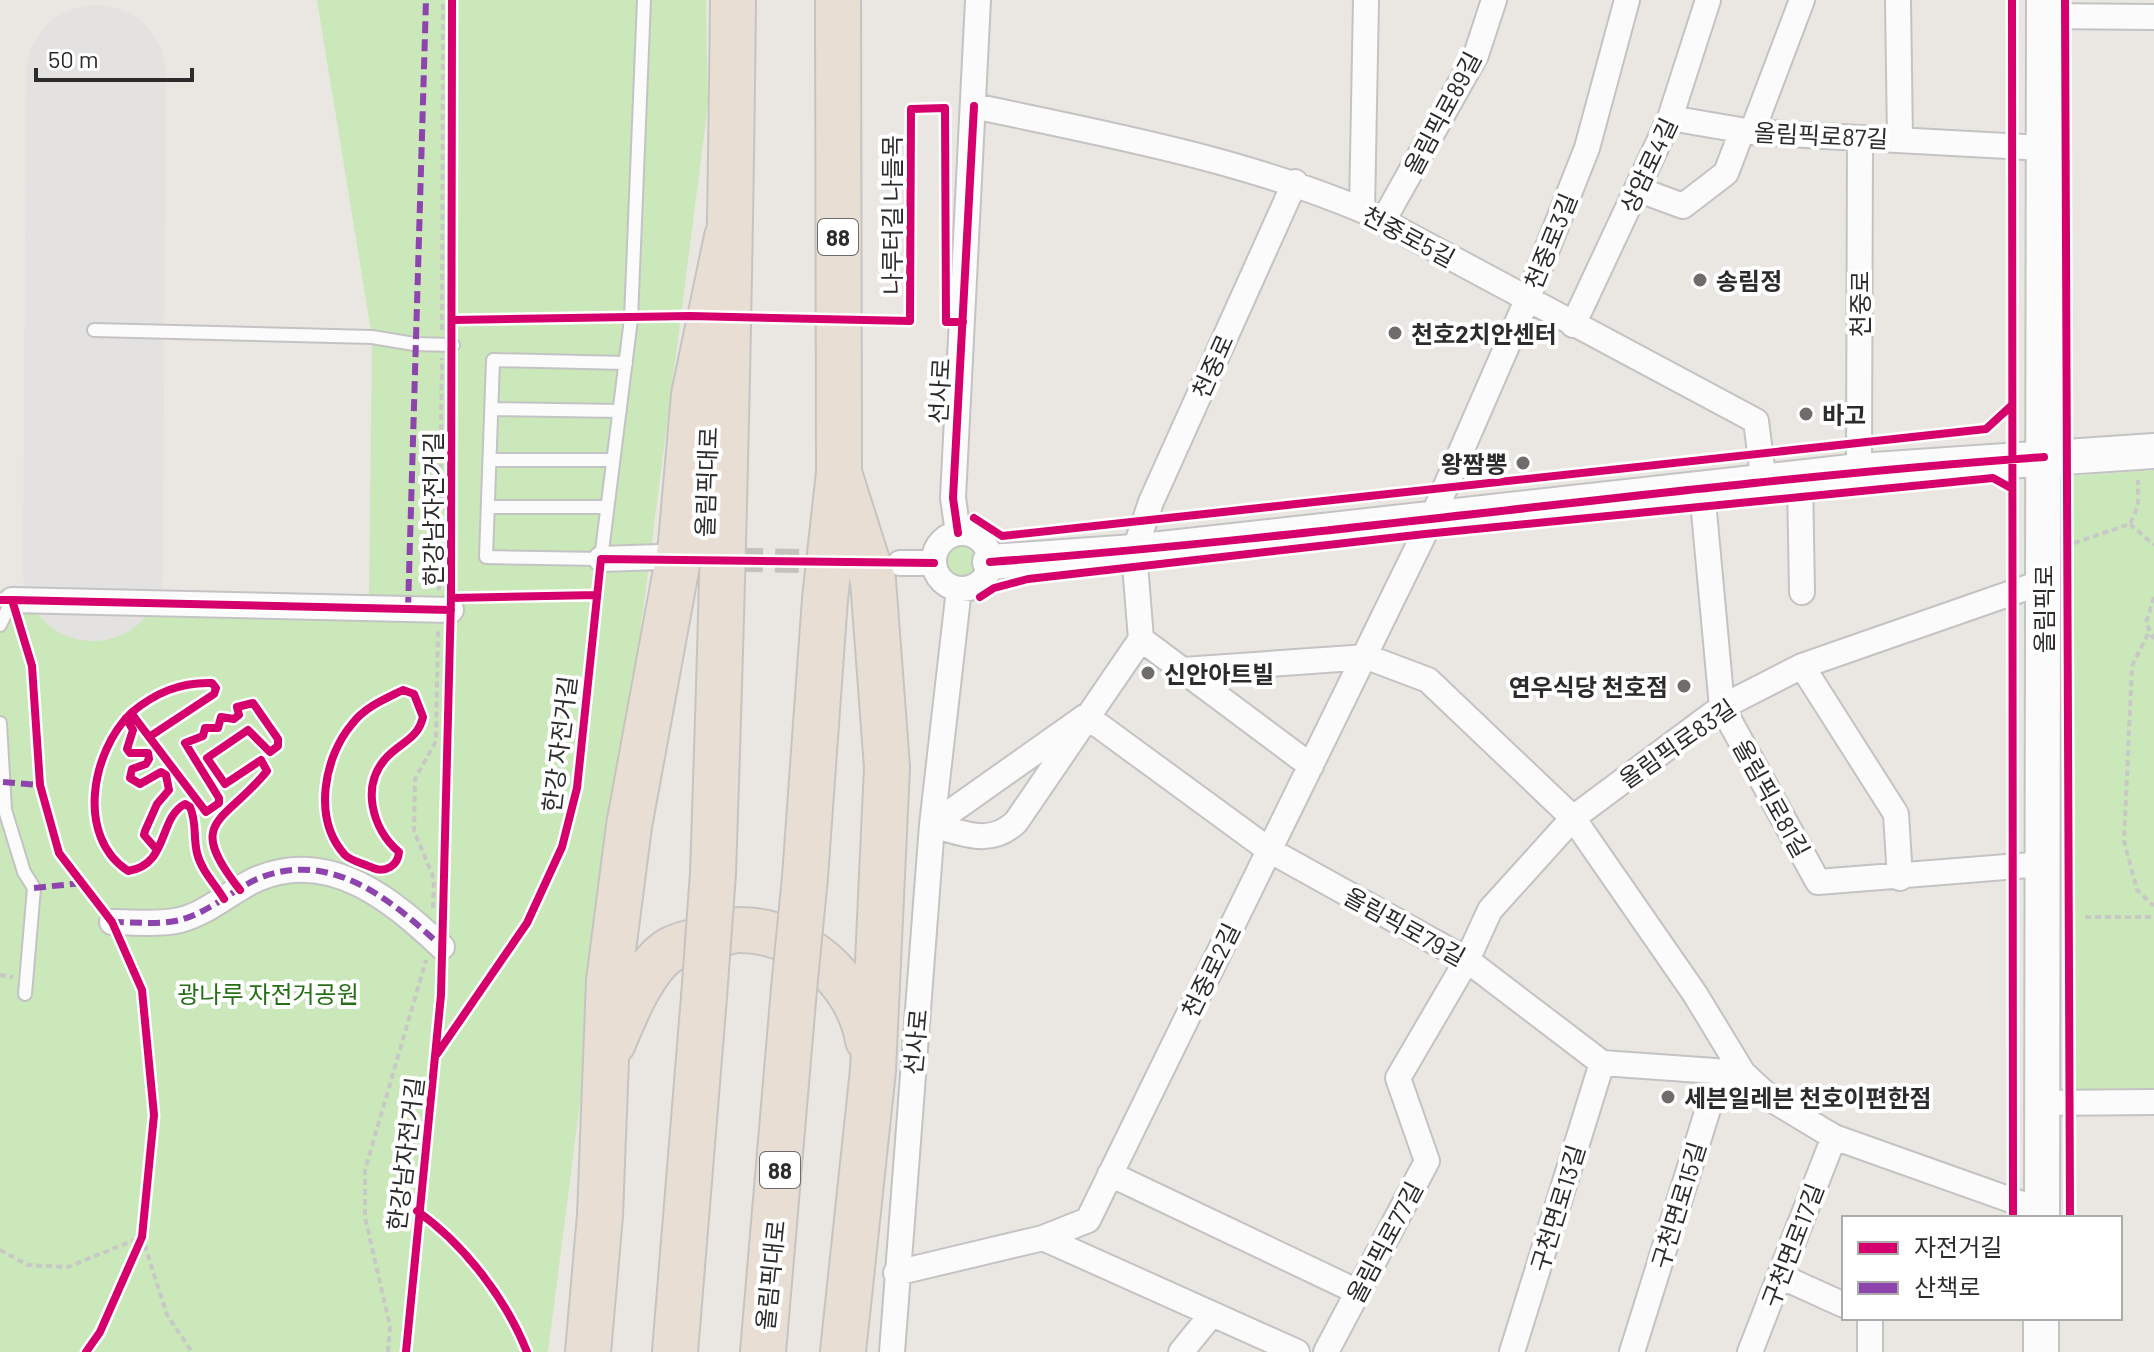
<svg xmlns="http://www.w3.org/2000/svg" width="2154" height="1352" viewBox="0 0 2154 1352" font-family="Barlow,'Noto Sans KR',sans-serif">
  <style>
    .green { fill: #cae8b9 }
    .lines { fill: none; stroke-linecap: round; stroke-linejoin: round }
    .runway { stroke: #e4e2e0; stroke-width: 140 }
    .street-tunnel { stroke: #c4c2be; stroke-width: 24; stroke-dasharray: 24 12; stroke-linecap: butt }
    .lane-casing { stroke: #c4c3c3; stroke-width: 16 }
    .street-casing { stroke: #c4c3c3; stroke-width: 28 }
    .secondary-casing { stroke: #c4c3c3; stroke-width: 38 }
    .highway-casing { stroke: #c6c4c2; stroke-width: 48 }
    .path { stroke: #c8c8c7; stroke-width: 4; stroke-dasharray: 6 4; stroke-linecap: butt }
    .lane { stroke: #fcfbfb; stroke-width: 12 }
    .street { stroke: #fcfbfb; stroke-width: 24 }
    .secondary { stroke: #fcfbfb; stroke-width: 34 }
    .highway { stroke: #e9ded4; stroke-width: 44 }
    .highway-bridge-casing { stroke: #c6c4c2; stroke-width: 48; stroke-linecap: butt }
    .highway-bridge { stroke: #e9ded4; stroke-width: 44 }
    .quiet { stroke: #8e44ad; stroke-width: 6; stroke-dasharray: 12 6; stroke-linecap: butt }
    .cycleway-casing { stroke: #fff; stroke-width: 13 }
    .cycleway { stroke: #d6006c; stroke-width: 8 }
    .poi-dot { fill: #6e6d6c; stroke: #fff; stroke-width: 3 }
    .labels { text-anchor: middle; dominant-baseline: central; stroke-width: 8; stroke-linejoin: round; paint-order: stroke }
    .shield { fill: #fff; stroke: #6b6b6b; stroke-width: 2 }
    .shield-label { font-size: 22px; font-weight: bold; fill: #2c2c2c }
    .street-label { font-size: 24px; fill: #2c2c2c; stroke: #fff }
    .poi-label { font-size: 24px; font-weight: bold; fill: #2c2c2c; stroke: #fff; text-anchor: start }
    .park-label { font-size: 24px; fill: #256f16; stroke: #fff }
  </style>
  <rect width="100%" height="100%" fill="#eae7e2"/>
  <!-- green -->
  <path class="green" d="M317,0H706L708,105L548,1352H0V590L369,596L372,337Z
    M2154,470V1090H2074V476Z
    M945 561a18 18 0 1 1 36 0a18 18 0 1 1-36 0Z"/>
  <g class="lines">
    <!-- runway -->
    <path class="runway" d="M93,571L96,75"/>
    <!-- street-tunnel -->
    <path class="street-tunnel" d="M667,558L838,562"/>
    <!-- lane casing -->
    <g class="lane-casing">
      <path id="lane" d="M94,330L372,337L414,344L453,345
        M626,363L493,360L486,557L601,559C611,479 621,399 631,319L644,0
        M492,409L620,411
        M490,460H613
        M488,507H607
        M0,625L12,600
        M0,723L5,810L24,872L34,888L25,994"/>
    </g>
    <!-- street casing -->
    <g class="street-casing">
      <path id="street" d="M1898,0L1900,140
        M2044,16L2154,17
        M974,106C1105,134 1238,158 1362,210L1756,421L1764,483
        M1670,118L1752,132L2044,148
        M1752,132L1802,0
        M1637,189L1683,206L1726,173L1742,131
        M1362,210L1366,0
        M1383,221L1476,55L1494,0
        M1573,325L1670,118L1708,0
        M1859,471L1860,138
        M1800,480L1802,592
        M1702,490L1722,707L1818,882L2043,864
        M958,533L953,498L978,0
        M934 561a28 28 0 1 1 56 0a28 28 0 1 1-56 0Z
        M601,559L660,557
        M900,563H934
        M12,600L451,610
        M1141,639L1311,766
        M1802,666L1896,814L1900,878
        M1183,670L1367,657L1428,680L1573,818L1695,994L1743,1073L1771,1099L1834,1137L2042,1211
        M932,825L1086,716L1269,850L1467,960L1602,1063L1743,1073
        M932,825C963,833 990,847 1016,822L1141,639L1134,552L1151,502L1295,182
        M112,922C133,922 160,925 180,920C208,913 231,891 257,879C330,848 392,900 442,947
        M2042,1103L2154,1102
        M1110,1174L1358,1292
        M1043,1238L1297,1352
        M896,1273L1043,1238L1088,1220L1432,518L1527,300L1587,148L1627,0
        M1780,1276L1844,1305
        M1870,1318V1352
        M892,1352L932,825L959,589
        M1181,1352L1212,1314
        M1326,1352L1427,1161L1398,1078L1467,960L1490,910L1573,818L1722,707L1802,666L2043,582
        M1512,1352L1602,1063
        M1632,1352L1714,1090L1743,1073
        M1750,1352L1834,1137"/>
    </g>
    <!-- secondary casing -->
    <g class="secondary-casing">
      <path id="secondary" d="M990,562L1134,552L1859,471L2154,451
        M2042,1218L2044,0
        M2041,1352V1318"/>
    </g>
    <!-- highway casing -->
    <g class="highway-casing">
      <path id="highway" d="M839,473L873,580L887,767L873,1070L843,1352
        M713,873C723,582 730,291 733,0
        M805,877L825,599L839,473L838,0
        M613,1043C624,1016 644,966 670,950C679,944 695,942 705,939C716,936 729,930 740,930C802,930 858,981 868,1040
        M588,1352L600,1215L609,981L629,826L681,543L694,395L727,237
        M675,1352L704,997
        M763,1352L794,989"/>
    </g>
    <!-- path -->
    <path class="path" d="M442,330L443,0
      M2130,524L2154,545
      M2074,543L2130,524L2138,506V480
      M439,590L442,358
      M2154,597L2146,623L2154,639
      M18,622L32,666L40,785L59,853L100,907
      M2148,634L2132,666L2124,841L2137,890L2154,906
      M433,908L434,879L414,831L415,779L436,741L438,630
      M2085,917H2154
      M0,975L13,977
      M0,1250L28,1265L68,1267L142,1237L167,1315L192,1352
      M86,1352L100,1332L142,1237L154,1115L142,990L122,945
      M388,1352L390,1326L365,1217V1170L426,960"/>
    <!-- lane -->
    <use href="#lane" class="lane"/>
    <!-- street -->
    <use href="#street" class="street"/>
    <!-- secondary -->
    <use href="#secondary" class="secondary"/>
    <!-- highway -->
    <use href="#highway" class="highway"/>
    <!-- highway-bridge casing -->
    <g class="highway-bridge-casing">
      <path id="highway-bridge" d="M794,989L805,877
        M704,997L713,873"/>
    </g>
    <!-- highway-bridge -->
    <use href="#highway-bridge" class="highway-bridge"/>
    <!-- quiet -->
    <path class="quiet" d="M408,609L426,0
      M3,782L40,785
      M34,888L82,883
      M112,922C133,922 160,925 180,920C208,913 231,891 257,879C330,848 392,900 442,947"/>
    <!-- cycleway casing -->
    <g class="cycleway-casing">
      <path id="cycleway" d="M2012,0L2013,1218
        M2065,0L2070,1218
        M453,320L690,316L910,321L911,109L945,108L946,322H963
        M974,518L1002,536L1986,429L2011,406
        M958,533L953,498L974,106
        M990,562C1342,536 1692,482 2044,457
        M980,597L994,588L1028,579L1425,534L1993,478L2011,488
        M451,598L597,595
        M0,600H12L32,666L40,785L59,853L112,922L142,990L154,1115L142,1237L100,1332L86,1352
        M12,600L451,610
        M403,690L414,694L423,717C418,739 401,742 387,757C360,785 372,829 399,852C398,866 385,873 373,868C365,864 351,861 345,855C312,819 324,757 352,724C365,707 385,699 403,690Z
        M131,713C155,693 180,682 212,683L216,688L214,694L149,737
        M126,718L133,730L127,749L130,753H148L149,759L146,764L132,769L130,778L140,784L161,772L166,775L169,790L157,804L145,831L144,835L157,850
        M224,899C215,884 201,870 197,853C193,836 197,823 190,807L185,804C158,818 169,865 128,871C75,836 92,751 131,713L206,812L219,803V798L185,743L203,736L205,728H218L221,717L234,719L239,715L237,707L253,703L278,739V746L270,752L248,730L207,758L225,784L261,760L267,771C224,824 184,819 240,890
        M437,1054L527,923L562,847L577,788L601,559L934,563
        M417,1211C464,1244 506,1299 527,1352
        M406,1352L441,995L451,598L452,0"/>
    </g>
    <!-- cycleway -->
    <use href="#cycleway" class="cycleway"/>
  </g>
  <!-- markers -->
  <g class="poi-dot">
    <circle cx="1700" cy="280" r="8"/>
    <circle cx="1395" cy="333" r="8"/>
    <circle cx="1806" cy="414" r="8"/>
    <circle cx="1523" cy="463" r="8"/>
    <circle cx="1148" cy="673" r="8"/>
    <circle cx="1684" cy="686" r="8"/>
    <circle cx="1668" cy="1097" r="8"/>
  </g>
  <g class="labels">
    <!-- shield labels -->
    <g class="shield">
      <rect x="818" y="219" width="40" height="36" rx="6"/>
      <rect x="760" y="1152" width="40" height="36" rx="6"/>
    </g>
    <g class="shield-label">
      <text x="838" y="237">88</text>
      <text x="780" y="1170">88</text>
    </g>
    <!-- street labels -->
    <g class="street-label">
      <text transform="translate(1442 113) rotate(-62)">올림픽로89길</text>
      <text transform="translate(1821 135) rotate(3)">올림픽로87길</text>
      <text transform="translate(1648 165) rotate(-65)">상암로4길</text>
      <text transform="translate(891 215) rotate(-90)">나루터길 나들목</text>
      <text transform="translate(1409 236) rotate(28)">천중로5길</text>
      <text transform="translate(1550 241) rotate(-68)">천중로3길</text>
      <text transform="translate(1859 304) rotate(-90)">천중로</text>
      <text transform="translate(1212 366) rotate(-66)">천중로</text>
      <text transform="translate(939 391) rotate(-87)">선사로</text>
      <text transform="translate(706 482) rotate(-88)">올림픽대로</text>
      <text transform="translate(432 509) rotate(-90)">한강남자전거길</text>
      <text transform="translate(2043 609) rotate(-90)">올림픽로</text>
      <text transform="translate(1677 743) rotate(-35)">올림픽로83길</text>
      <text transform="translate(559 744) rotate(-83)">한강 자전거길</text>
      <text transform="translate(1772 798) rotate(61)">올림픽로81길</text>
      <text transform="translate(1405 926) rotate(29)">올림픽로79길</text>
      <text transform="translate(1210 970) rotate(-64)">천중로2길</text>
      <text transform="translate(915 1042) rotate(-85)">선사로</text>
      <text transform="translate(405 1154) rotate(-83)">한강남자전거길</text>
      <text transform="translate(1678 1205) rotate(-73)">구천면로15길</text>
      <text transform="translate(1557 1208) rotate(-73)">구천면로13길</text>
      <text transform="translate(1384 1242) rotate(-62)">올림픽로77길</text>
      <text transform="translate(1792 1245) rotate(-69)">구천면로17길</text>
      <text transform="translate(770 1275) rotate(-84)">올림픽대로</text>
    </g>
    <!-- poi labels -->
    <g class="poi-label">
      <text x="1716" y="280">송림정</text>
      <text x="1411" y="333">천호2치안센터</text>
      <text x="1822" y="414">바고</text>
      <text x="1507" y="463" text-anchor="end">왕짬뽕</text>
      <text x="1164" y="673">신안아트빌</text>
      <text x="1668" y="686" text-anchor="end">연우식당 천호점</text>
      <text x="1684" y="1097">세븐일레븐 천호이편한점</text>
    </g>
    <!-- park labels -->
    <g class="park-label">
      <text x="268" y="993">광나루 자전거공원</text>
    </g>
  </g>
  <!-- legend -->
  <rect x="1842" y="1216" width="280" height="104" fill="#ffffff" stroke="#ababab" stroke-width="2"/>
  <rect x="1858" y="1242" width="40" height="12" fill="#d6006c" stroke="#ababab" stroke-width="2"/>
  <text x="1914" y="1256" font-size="24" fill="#2c2c2c">자전거길</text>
  <rect x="1858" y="1282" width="40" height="12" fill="#8e44ad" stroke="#ababab" stroke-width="2"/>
  <text x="1914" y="1296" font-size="24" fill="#2c2c2c">산책로</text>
  <!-- scale -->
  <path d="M36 68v12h156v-12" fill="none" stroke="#2c2c2c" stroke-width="4"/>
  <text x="48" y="68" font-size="24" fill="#2c2c2c" stroke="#ffffff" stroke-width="6" paint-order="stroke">50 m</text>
</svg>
